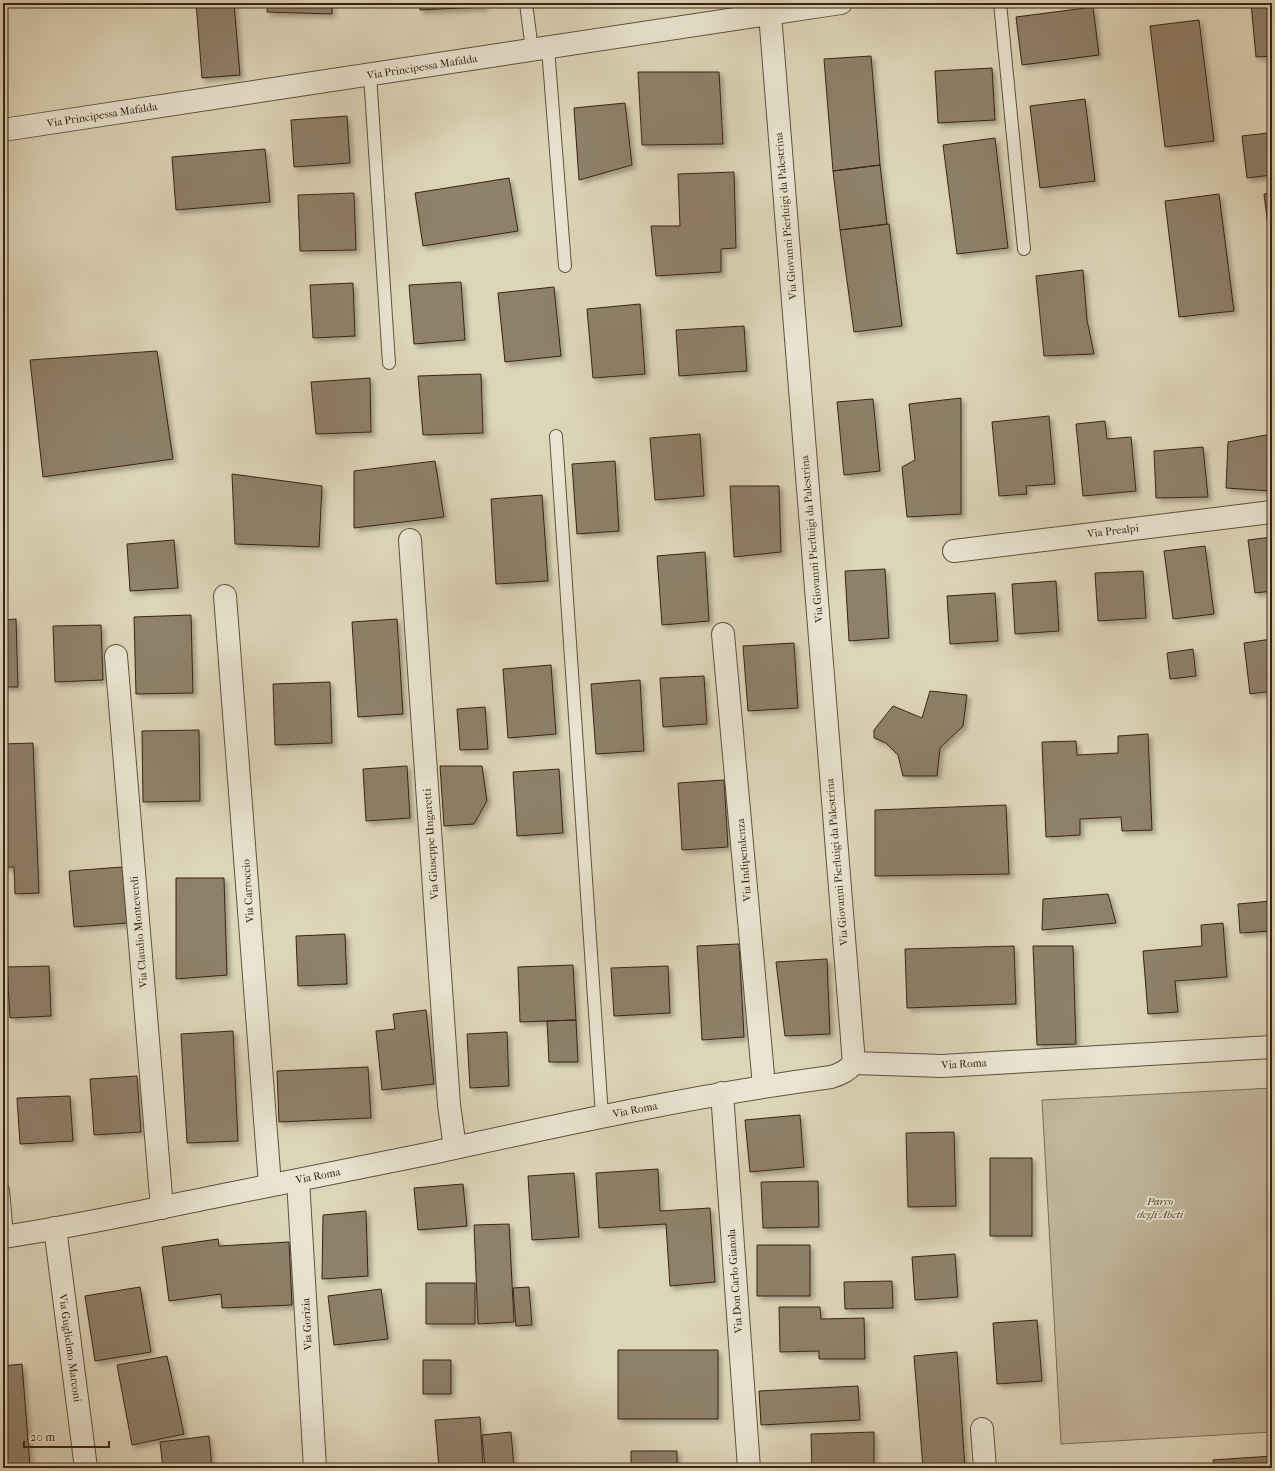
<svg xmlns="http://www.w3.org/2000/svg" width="1275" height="1471" viewBox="0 0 1275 1471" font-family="'IM FELL French Canon',serif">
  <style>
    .green { fill: #c1b79c; stroke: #7d6d58 }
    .building { fill: #8e8069; stroke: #392314; filter: url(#shadow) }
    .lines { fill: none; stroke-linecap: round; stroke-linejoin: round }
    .service-casing { stroke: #62503d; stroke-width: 14 }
    .minor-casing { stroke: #62503d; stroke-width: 24 }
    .service { stroke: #e9e4d1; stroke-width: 12 }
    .minor { stroke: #e9e4d1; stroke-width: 22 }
    .labels { text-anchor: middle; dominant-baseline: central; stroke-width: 3.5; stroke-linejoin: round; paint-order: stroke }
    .street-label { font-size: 11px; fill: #392314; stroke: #e9e4d1 }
    .park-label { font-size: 11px; font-style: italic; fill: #5b4836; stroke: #e9e4d1 }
  </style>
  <defs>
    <filter id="shadow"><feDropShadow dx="3.5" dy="3.5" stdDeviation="2" flood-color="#0004"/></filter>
  </defs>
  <rect width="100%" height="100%" fill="#ddd5b8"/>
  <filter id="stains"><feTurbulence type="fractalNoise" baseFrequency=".005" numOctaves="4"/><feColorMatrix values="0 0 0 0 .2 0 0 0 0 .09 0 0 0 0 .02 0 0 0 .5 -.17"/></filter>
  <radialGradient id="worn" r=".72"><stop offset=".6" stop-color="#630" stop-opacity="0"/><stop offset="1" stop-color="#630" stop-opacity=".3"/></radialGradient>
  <!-- green -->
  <path class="green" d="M1272,1088V1432L1061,1444L1042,1100Z"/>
  <!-- building -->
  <path class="building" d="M196,3H234L240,75L202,78Z
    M268,3H332V14L267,12Z
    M419,3H484V7L420,10Z
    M1251,3H1272V56L1256,57Z
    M1093,7L1099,55L1022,65L1016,17Z
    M1199,20L1214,141L1165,147L1150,26Z
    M871,56L880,165L833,171L824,59Z
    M992,68L995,120L938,123L935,71Z
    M638,72H719L723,144L642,145Z
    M1085,99L1095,181L1040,188L1030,106Z
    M625,103L632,165L579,180L574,108Z
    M347,116L350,163L294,167L291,120Z
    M1268,133L1272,163V175L1247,178L1242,136Z
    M995,138L1008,248L957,254L943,145Z
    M265,149L270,202L176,210L172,157Z
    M880,165L887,224L840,230L833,171Z
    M734,172L736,248L721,249V272L656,276L651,226H680L678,174Z
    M509,178L518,231L423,246L415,193Z
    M354,193L356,250L300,251L298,195Z
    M1272,193V257L1264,194Z
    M1219,194L1234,311L1179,317L1165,201Z
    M889,224L902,326L854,332L840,230Z
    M1083,270L1087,320L1094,354L1044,356L1036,276Z
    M461,282L465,340L414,344L409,285Z
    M353,283L355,336L313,338L310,285Z
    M554,287L561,356L505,362L498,293Z
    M640,304L645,374L593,378L587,309Z
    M744,326L747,371L679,376L676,330Z
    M157,351L173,459L43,477L30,360Z
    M481,374L483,433L423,435L418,376Z
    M370,378L371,432L316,434L311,382Z
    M961,398V514L907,517L902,467L915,460L909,404Z
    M873,399L880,471L844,475L837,402Z
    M1049,416L1055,484L1026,486L1027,494L999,496L992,422Z
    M1105,421L1107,439L1131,437L1136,491L1083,496L1076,424Z
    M700,434L704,496L655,500L650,438Z
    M1272,434V491L1226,488L1228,442Z
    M1203,447L1208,497L1156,498L1154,451Z
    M435,461L444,517L354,528V471Z
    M615,461L619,531L577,534L572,464Z
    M232,474L322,486L319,547L235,544Z
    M730,486H779L781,552L734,557Z
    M542,495L548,581L496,584L491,499Z
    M1272,537V591L1255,593L1248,540Z
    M174,540L178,588L130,591L127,544Z
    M1205,546L1214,614L1173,619L1164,551Z
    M705,552L709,621L662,625L657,556Z
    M885,569L889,638L849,641L845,571Z
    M1143,571L1146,618L1098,621L1095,573Z
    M1056,581L1059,631L1015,634L1012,584Z
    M995,593L998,641L950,644L947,596Z
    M191,615L193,693L136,694L134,617Z
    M16,619L18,687H3V620Z
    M397,619L403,714L358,717L352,622Z
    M101,625L103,680L55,682L53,626Z
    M1272,639V691L1250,694L1244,643Z
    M794,643L798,708L748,711L743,646Z
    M1193,649L1196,676L1170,679L1167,653Z
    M551,665L556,734L508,738L503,669Z
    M704,676L707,724L663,727L660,678Z
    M640,680L644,751L596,754L591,684Z
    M330,682L332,743L275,745L273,684Z
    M930,691L967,695L963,726L940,748L937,776H903L898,755L886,743L874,738V730L893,706L922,718Z
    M485,707L488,749L460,750L457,709Z
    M199,730L200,801L143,802L142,731Z
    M1148,734L1152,830L1122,831L1121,817L1080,819V835L1046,837L1042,742L1076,741L1077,755L1118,753V736Z
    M33,743L39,893L15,894L14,867H3V744Z
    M407,766L410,818L366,821L363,769Z
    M440,766H482L487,801L474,824L444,826Z
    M559,769L563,833L517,836L513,772Z
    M724,780L728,847L682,850L678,783Z
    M1006,805L1009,874L875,876V810Z
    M1269,830H1272V877H1270Z
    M122,867L127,923L74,927L69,871Z
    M176,878H224L227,975L176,979Z
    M1108,894L1116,923L1042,930L1043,899Z
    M1272,901V931L1240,933L1238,904Z
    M1223,923L1227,977L1175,981L1178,1012L1148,1014L1143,951L1202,946L1201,925Z
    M345,934L347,984L298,986L296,936Z
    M739,944L744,1037L702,1040L697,946Z
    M1014,946L1016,1004L907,1008L905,949Z
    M1033,946H1073L1076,1044L1037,1045Z
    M827,959L830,1034L785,1036L776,962Z
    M573,965L576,1020L520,1022L518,967Z
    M49,966L51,1016L10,1018L7,967Z
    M668,966L670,1013L614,1016L611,968Z
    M426,1010L434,1084L382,1090L376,1031L395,1029L393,1014Z
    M576,1020L578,1062H549L547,1021Z
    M233,1031L238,1141L187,1143L181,1034Z
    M507,1032L509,1086L470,1088L467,1034Z
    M368,1067L371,1118L279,1122L277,1071Z
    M137,1076L141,1132L94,1135L90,1079Z
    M70,1096L73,1141L20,1144L17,1098Z
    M800,1115L804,1167L750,1172L745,1120Z
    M954,1132L956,1206L908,1207L906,1133Z
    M990,1158H1032V1236H990Z
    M658,1169L660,1211L710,1208L715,1282L670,1286L666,1224L599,1228L596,1173Z
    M574,1173L579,1237L532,1240L528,1176Z
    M818,1181L819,1227L763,1228L761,1182Z
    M463,1184L467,1226L418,1230L414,1188Z
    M366,1211L368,1276L322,1279L323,1215Z
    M509,1224L514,1322L478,1324L474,1225Z
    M218,1239L219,1246L289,1242L292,1305L222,1308L221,1294L169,1301L162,1247Z
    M757,1245H810V1296H757Z
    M955,1254L958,1297L915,1300L912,1257Z
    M892,1281L893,1308L845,1309L844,1282Z
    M426,1283H475V1324H426Z
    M140,1287L151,1352L95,1361L85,1296Z
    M529,1287L532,1325L516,1326L513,1288Z
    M381,1289L388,1339L334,1345L328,1296Z
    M779,1307H820L821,1319L864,1318L865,1359H819V1351L780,1352Z
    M1037,1320L1042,1381L997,1384L993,1323Z
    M618,1350H718V1419H618Z
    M957,1352L965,1468H923L914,1356Z
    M167,1356L184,1434L132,1445L117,1365Z
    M423,1360H451V1394H423Z
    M22,1364L30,1466L3,1468V1366Z
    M858,1386L860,1420L761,1425L759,1391Z
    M480,1417L483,1468H439L435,1420Z
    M511,1432L514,1468H485L482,1435Z
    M874,1432V1468H812L811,1434Z
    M209,1436L212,1468H163L160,1442Z
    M631,1451H677V1468H631Z
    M1272,1456V1468H1214L1213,1460Z
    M1052,1466V1468H998Z"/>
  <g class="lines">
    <!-- service casing -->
    <g class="service-casing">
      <path id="service" d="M526,3L532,50
        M1000,3L1024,249
        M548,48L565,266
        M370,75L389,363
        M556,436L602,1116
        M3,1190L7,1236"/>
    </g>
    <!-- minor casing -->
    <g class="minor-casing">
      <path id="minor" d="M770,14L854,1063
        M3,130L841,3
        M410,540L449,1105L455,1148
        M954,551L1272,512
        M225,596L270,1185
        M723,634L764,1086
        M116,656L162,1208
        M722,1093L749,1468
        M298,1180L315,1468
        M55,1228L86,1468
        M3,1237C79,1226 153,1209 228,1194C296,1180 364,1167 432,1153C564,1124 697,1095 831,1077C841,1074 847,1071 854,1063L942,1066L1272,1047
        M982,1429L985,1468"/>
    </g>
    <!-- service -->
    <use href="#service" class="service"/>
    <!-- minor -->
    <use href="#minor" class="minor"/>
  </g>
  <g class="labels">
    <!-- street labels -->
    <g class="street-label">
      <text transform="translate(422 67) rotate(-9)">Via Principessa Mafalda</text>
      <text transform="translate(102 115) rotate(-9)">Via Principessa Mafalda</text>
      <text transform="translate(786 216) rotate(-95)">Via Giovanni Pierluigi da Palestrina</text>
      <text transform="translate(1113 531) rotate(-7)">Via Prealpi</text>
      <text transform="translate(812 539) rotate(-95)">Via Giovanni Pierluigi da Palestrina</text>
      <text transform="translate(431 844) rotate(-94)">Via Giuseppe Ungaretti</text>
      <text transform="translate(744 860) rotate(-95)">Via Indipendenza</text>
      <text transform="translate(837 862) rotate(-95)">Via Giovanni Pierluigi da Palestrina</text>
      <text transform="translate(248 891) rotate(-94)">Via Carroccio</text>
      <text transform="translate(139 932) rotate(-95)">Via Claudio Monteverdi</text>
      <text transform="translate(964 1064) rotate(-3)">Via Roma</text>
      <text transform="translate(635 1110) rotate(-11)">Via Roma</text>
      <text transform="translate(318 1176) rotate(-11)">Via Roma</text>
      <text transform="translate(735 1281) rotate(-94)">Via Don Carlo Gianola</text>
      <text transform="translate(307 1324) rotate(-93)">Via Gorizia</text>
      <text transform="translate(70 1348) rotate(82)">Via Guglielmo Marconi</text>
    </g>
    <!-- park labels -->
    <g class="park-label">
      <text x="1160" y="1201">Parco<tspan x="1160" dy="13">degli Abeti</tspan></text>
    </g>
  </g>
  <!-- margin -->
  <rect width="1275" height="1471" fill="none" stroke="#ddd5b8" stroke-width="16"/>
  <rect x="4" y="4" width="1267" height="1463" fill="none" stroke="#392314" stroke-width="2"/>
  <rect x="8" y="8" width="1259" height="1455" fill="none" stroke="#392314"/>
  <!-- scale -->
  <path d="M24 1441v6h85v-6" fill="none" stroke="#392314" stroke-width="2"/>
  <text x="30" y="1441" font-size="12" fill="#392314" stroke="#e9e4d1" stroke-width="3" paint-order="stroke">20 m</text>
  <rect width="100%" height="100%" filter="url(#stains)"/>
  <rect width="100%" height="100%" fill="url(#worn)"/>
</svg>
